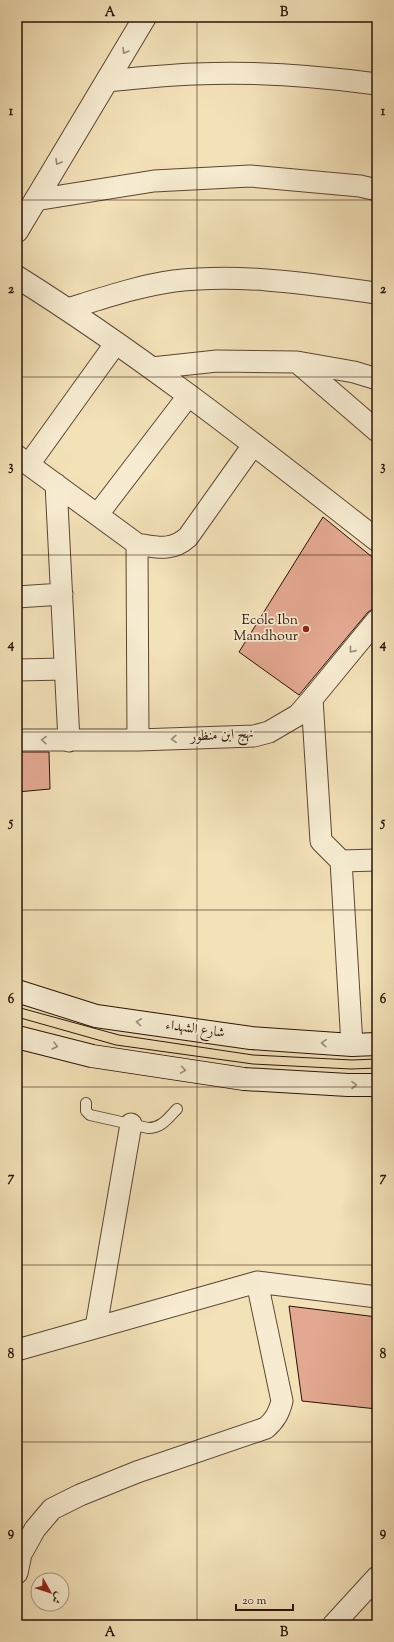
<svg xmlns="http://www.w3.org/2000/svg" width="394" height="1642" viewBox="0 0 394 1642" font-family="'Sorts Mill Goudy',Amiri,serif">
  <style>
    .building { fill: #e3a891; stroke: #281308 }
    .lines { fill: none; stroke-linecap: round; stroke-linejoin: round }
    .service-casing { stroke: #5b4634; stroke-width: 12 }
    .minor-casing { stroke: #5b4634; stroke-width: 23 }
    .tertiary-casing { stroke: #5b4634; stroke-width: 24 }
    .secondary-casing { stroke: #281308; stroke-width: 24 }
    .service { stroke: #f7ecd1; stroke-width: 10 }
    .minor { stroke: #f7ecd1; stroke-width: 21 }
    .tertiary { stroke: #f7ecd1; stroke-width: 22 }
    .secondary { stroke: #f7ecd1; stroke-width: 22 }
    .tram { stroke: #281308; stroke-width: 1 }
    .oneway { stroke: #9a8a77 }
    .grid { fill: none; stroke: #281308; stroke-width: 1; stroke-opacity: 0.55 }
    .poi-dot { fill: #8f2418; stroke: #f7ecd1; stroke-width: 1.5 }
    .labels { text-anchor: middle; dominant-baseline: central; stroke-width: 3.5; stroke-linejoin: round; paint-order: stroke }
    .poi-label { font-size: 14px; fill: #281308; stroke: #f7ecd1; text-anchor: end }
    .street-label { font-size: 14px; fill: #281308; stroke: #f7ecd1 }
    .neatline { fill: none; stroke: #281308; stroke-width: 1.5 }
    .grid-label { font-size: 13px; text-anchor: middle; font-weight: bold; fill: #281308 }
  </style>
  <rect width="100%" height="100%" fill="#f3e1b8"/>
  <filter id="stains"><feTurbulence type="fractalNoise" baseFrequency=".005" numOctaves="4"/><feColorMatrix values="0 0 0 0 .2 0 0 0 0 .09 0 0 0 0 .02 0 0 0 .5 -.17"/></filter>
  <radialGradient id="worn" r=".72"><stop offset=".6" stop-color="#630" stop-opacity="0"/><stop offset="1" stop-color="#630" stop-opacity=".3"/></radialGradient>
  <!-- building -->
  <path class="building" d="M323,517L377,561V607L368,612L299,695L239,652Z
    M17,752H49L50,789L17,792Z
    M289,1306L377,1317V1409L302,1401Z"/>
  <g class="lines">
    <!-- service casing -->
    <g class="service-casing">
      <path id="service" d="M86,1103V1111L90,1115L148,1128C162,1128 168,1118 177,1109"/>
    </g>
    <!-- minor casing -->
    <g class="minor-casing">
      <path id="minor" d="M107,81C137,78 166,75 195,74C256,71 317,76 377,84
        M35,200L154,181L250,176L360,186L377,190
        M68,309C103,298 138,286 174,281C242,273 310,284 377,293
        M297,362L377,431
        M152,368L217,361L297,362L354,372L377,379
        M17,456L137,544L138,740
        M29,464L116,343
        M56,484L69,741
        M98,514L189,395
        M137,544C156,547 172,552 188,537L254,444
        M17,597L62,594
        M17,670L65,669
        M312,699L321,841L341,861L352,1045
        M17,740H138L254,736L269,732L298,715L312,699L377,620
        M341,861L377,860
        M96,1327L131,1124
        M17,1350L257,1282L377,1297
        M17,1573L21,1554L35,1529L52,1509L80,1495L137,1472L266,1428C275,1420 279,1413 282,1401L257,1282
        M333,1625L377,1577"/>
    </g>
    <!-- tertiary casing -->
    <g class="tertiary-casing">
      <path id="tertiary" d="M17,231L145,17
        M17,277C143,356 260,449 377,540"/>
    </g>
    <!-- secondary casing -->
    <g class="secondary-casing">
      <path id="secondary" d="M17,991L96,1016L251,1038L352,1045L377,1044
        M17,1037L92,1056L244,1079L348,1085H377"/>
    </g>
    <!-- service -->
    <use href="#service" class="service"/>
    <!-- minor -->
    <use href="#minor" class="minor"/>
    <!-- tertiary -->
    <use href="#tertiary" class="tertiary"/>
    <!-- secondary -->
    <use href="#secondary" class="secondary"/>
    <!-- tram -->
    <path class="tram" d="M17,1007L119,1035L253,1055L352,1060L377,1059
      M17,1017L116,1045L253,1064L351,1069L377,1068"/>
  </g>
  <!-- one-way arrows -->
  <defs><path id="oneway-chevron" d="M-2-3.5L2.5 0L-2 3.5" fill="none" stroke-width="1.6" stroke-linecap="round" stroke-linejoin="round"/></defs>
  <g class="oneway">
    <use href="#oneway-chevron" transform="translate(125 51) rotate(121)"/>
    <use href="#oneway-chevron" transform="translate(58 162) rotate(121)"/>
    <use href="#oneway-chevron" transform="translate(352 650) rotate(129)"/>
    <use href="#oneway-chevron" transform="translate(174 739) rotate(178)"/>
    <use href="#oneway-chevron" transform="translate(44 740) rotate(-179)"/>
    <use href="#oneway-chevron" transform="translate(139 1022) rotate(-172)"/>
    <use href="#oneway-chevron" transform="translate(324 1043) rotate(-176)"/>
    <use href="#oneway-chevron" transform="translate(55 1046) rotate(14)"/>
    <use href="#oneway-chevron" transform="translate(183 1070) rotate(9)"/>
    <use href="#oneway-chevron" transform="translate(354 1085) rotate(-1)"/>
  </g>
  <!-- grid -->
  <path class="grid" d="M197,17V1625M17,200H377M17,377H377M17,555H377M17,732H377M17,910H377M17,1087H377M17,1265H377M17,1442H377"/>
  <!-- markers -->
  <circle class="poi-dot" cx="306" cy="629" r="4"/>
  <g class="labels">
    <!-- poi labels -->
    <g class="poi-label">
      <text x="298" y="621">Ecole Ibn<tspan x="298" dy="16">Mandhour</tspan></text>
    </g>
    <!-- street labels -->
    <g class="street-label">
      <text transform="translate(222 736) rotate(-3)">نهج ابن منظور</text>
      <text transform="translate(195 1030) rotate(8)">شارع الشهداء</text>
    </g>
  </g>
  <!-- margin -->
  <rect width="394" height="1642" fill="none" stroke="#f3e1b8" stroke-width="44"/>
  <!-- north arrow -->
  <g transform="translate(50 1592) rotate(129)"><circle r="19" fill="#f7ecd1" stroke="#a49581"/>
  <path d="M0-3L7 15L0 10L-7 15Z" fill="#8f2418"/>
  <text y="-6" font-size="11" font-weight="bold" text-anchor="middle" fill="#281308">ش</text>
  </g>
  <!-- scale -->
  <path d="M236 1604v6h57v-6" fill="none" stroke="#281308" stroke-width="2"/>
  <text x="242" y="1604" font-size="12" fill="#281308" stroke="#f7ecd1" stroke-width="3" paint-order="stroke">20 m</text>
  <rect x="22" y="22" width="350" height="1598" class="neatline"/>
  <g class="grid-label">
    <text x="110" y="16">A</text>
    <text x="284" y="16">B</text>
    <text x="11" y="115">1</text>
    <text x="383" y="115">1</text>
    <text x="11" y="293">2</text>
    <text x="383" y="293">2</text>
    <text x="11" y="470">3</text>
    <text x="383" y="470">3</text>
    <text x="11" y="648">4</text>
    <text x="383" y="648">4</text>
    <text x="11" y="826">5</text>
    <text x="383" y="826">5</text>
    <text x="11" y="1003">6</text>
    <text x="383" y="1003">6</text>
    <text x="11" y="1181">7</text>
    <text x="383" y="1181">7</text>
    <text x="11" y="1358">8</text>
    <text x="383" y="1358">8</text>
    <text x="11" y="1536">9</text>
    <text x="383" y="1536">9</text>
    <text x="110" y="1636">A</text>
    <text x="284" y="1636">B</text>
  </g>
  <rect width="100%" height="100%" filter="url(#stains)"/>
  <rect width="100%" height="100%" fill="url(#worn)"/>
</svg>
